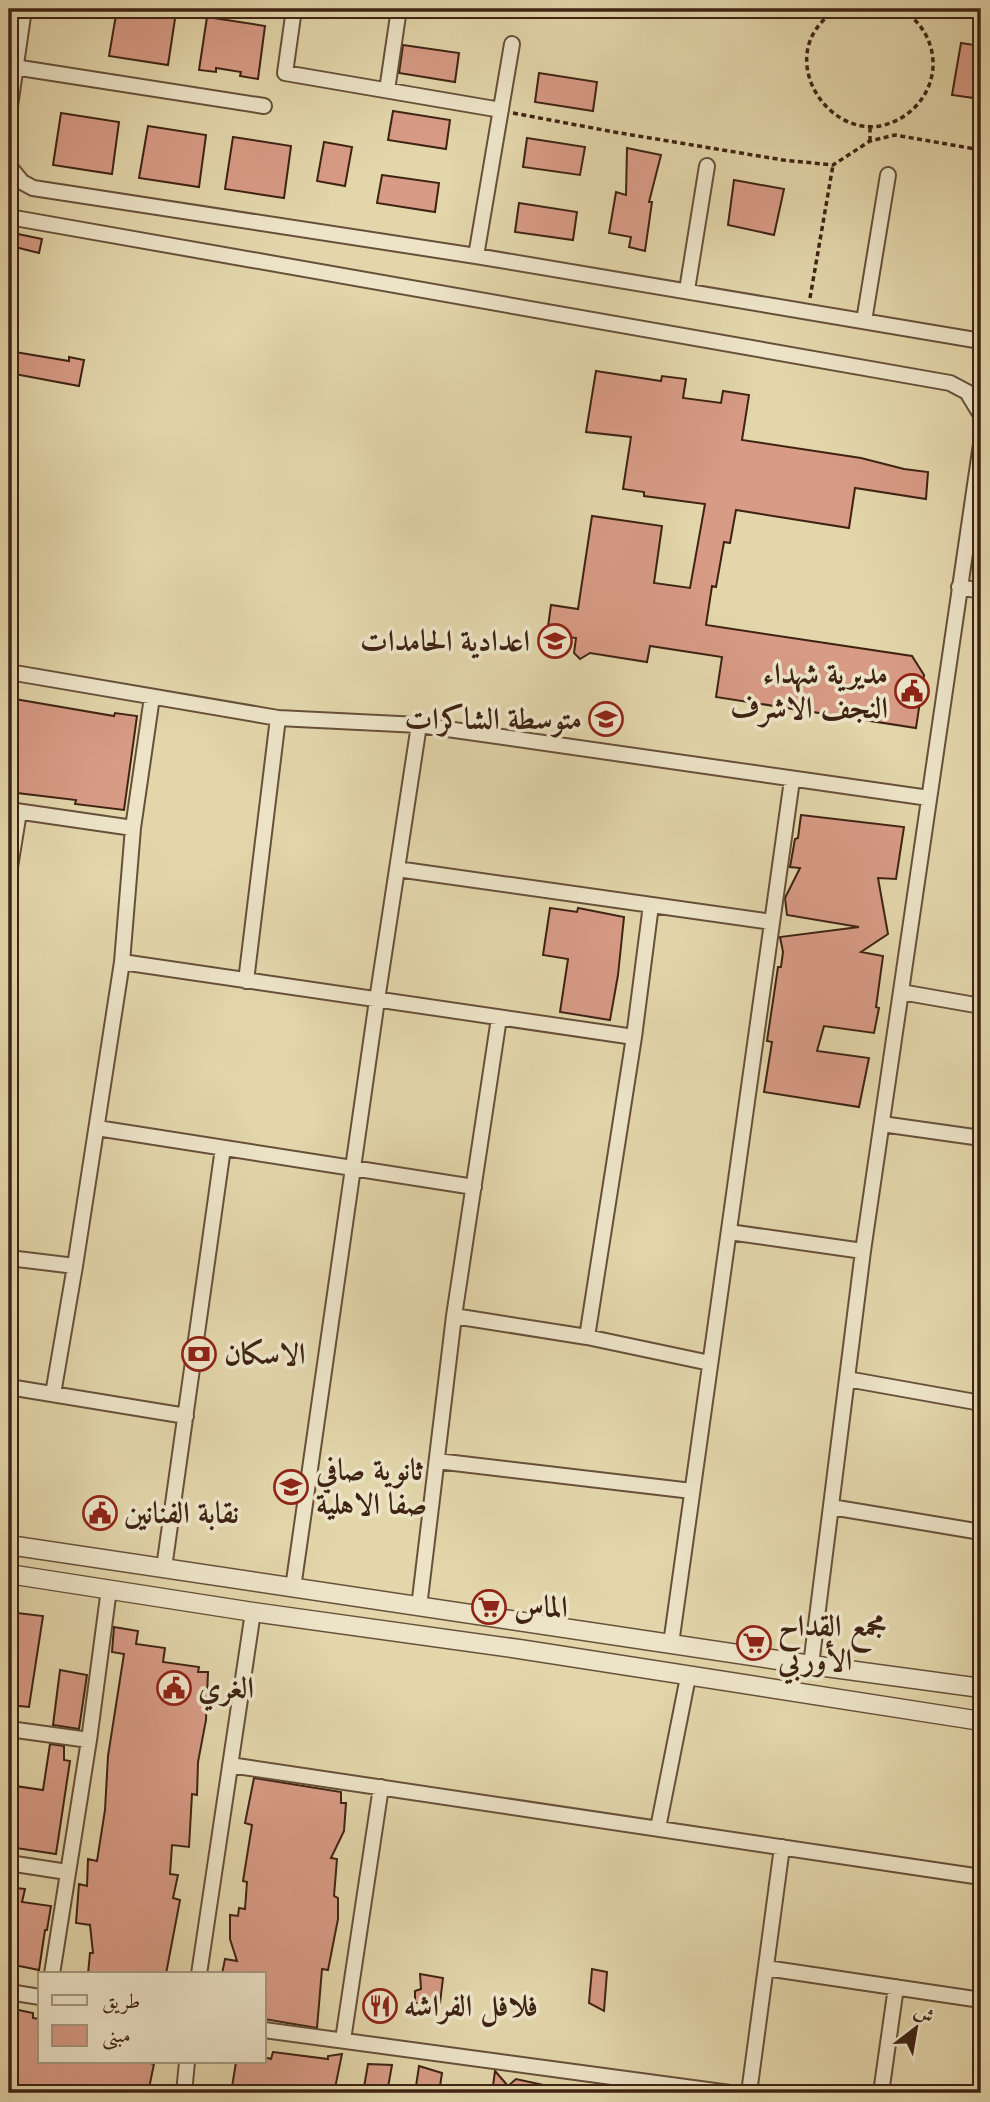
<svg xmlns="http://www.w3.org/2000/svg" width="990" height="2102" viewBox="0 0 990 2102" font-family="Cardo,Amiri,serif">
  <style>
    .building { fill: #d89b86; stroke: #3e2313; stroke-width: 2 }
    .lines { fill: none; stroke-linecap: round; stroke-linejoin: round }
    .minor-casing { stroke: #675039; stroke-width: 18 }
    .tertiary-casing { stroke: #675039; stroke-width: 21 }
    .path { stroke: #3e2313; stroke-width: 3.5; stroke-dasharray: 5 3.5; stroke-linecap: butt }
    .minor { stroke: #ede4c8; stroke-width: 14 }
    .tertiary { stroke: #ede4c8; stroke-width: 18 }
    .labels { text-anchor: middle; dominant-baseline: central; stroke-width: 7; stroke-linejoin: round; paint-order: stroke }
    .poi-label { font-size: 30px; font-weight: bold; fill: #3e2313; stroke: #ede4c8; text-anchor: start }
  </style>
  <rect width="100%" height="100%" fill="#e3d6ab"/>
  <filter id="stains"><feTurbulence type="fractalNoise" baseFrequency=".00286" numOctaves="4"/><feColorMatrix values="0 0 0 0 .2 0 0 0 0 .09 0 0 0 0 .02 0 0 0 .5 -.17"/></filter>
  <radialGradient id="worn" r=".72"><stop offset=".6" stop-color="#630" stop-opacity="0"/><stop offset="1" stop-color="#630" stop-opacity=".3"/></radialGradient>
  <!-- building -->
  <path class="building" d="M117,9H153L176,12L168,65L109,56Z
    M207,17L265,26L258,79L240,76L241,72L216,68V72L199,70Z
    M961,43L981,46V99L952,95Z
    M403,45L459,53L455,82L399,73Z
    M539,73L597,82L593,111L535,102Z
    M393,111L450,120L446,149L388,140Z
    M61,113L119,122L112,174L53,165Z
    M148,126L206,135L199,187L139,178Z
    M233,137L291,146L284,198L225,189Z
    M527,138L585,147L580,175L523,167Z
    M324,142L352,147L345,186L317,181Z
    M627,148L661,155L649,202H652L645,251L629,247L631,237L609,233L616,192L626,195Z
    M382,175L439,183L435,212L377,203Z
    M734,180L784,189L774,235L728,225Z
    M519,203L577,212L573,240L515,232Z
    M18,234L42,239L39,253L15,247Z
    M9,351L69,361V357L84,360L79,386L9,373Z
    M596,371L661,381L662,376L686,379L683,398L721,403L723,391L749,395L742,440L861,458L904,469L928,472L926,499L855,488L849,528L736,510L730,543L724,542L716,587L712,586L706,625L912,656L924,675L916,728L716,697L722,657L650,646L647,662L590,653L580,659L574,653L576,638L547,634L551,605L578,609L592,516L662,526L654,583L690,588L705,504L644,496V492L623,489L631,437L586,432Z
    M9,698L114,716L115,713L137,716L124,810L75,804L76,800L9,792Z
    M801,815L904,827L896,879L878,878L888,934L861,952L883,956L876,1007L879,1008L874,1033L824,1026L817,1051L869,1058L859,1107L764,1092L772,1042L767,1041L778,967H781L783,952L780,937L859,927L787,915L785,898L800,868L790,867L795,839L798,838Z
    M550,908L577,912L578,908L624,917L618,975L610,1020L560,1012L568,959L543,955Z
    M17,1613L43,1616L29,1707L9,1705L12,1664H9V1627L15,1628Z
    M114,1627L138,1631L136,1644L165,1648L163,1662L199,1667L198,1672H208L206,1720L198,1762L197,1795L192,1794L189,1847L172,1845L170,1874L178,1875L173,1898L180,1900L166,1974H88L90,1953H93L90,1925L76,1923L79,1884L87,1886L88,1859L97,1861L105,1810L108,1756L124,1654L112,1652Z
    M60,1670L87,1675L79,1729L53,1725Z
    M50,1744L64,1746V1760L70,1761L56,1854L9,1847V1796L13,1797L15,1786L43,1790Z
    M254,1778L341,1792V1803H346L344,1831L331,1858L337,1859L334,1896L338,1898V1919L328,1970L322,1969L317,2028L264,2019V1974H222L225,1959L237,1961L230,1939V1915L238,1916L239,1908L245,1909L247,1882L243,1881L252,1825L245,1823Z
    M9,1887L25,1889L22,1902L51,1906L47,1930H45L39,1970L9,1964Z
    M592,1969L607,1972L604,2011L589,2003Z
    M420,1974L443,1978L440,2003H415V1991L421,1989Z
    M9,2008L33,2013V2018L40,2019V2062H146L154,2064L148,2093H9Z
    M273,2052L328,2059V2056L342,2054L334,2093H231L236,2062H264V2057L271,2059Z
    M368,2064L392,2065L387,2093H363Z
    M419,2066L442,2073L439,2093H415Z
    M495,2071L508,2086L516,2079L553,2087L552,2093H492Z"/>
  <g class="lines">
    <!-- minor casing -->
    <g class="minor-casing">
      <path id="minor" d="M294,9L285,73L501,110
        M14,67L264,106
        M387,90L399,9
        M9,113L24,9
        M9,166L22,182L33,188L476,256L981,341
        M9,217L950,383L967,392L981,415
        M476,256L512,44
        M687,290L707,166
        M864,321L888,175
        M959,587L981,591
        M9,672L278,718L419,725L929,798
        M9,810L133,828
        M397,869L772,922
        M9,873L19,812
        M122,962L634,1037
        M246,981L278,718
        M901,992L981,1006
        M882,1124L981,1138
        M97,1128L474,1187
        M729,1232L863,1251
        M9,1258L75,1266
        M454,1316L587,1337L710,1363
        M587,1337L634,1037L651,905
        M847,1379L981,1403
        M9,1387L186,1416
        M53,1394L75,1266L122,962L133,828L152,697
        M437,1461L692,1491
        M831,1507L981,1532
        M164,1568L223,1148
        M293,1588L377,1000L419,725
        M419,1607L454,1316L499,1018
        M671,1644L792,780
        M811,1665L863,1251L981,444
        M9,1729L89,1740
        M230,1765L981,1877
        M658,1828L688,1677
        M9,1863L67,1872
        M766,1968L981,2000
        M52,1974L89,1740L109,1589
        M199,1974L253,1612
        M9,1992L40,1997
        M264,2030L730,2093
        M343,2040L381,1787
        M184,2093L187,2062
        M749,2093L782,1847
        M881,2093L896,1987"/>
    </g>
    <!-- tertiary casing -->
    <g class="tertiary-casing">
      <path id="tertiary" d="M9,1545L811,1665L981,1688
        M9,1574L253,1612L519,1649L981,1721"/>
    </g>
    <!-- path -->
    <path class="path" d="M838,9C760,56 844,169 912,110C924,99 932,84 933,67C934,43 922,22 901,9
      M513,113L614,132L783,160L833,165L870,141L895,135L981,150
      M870,141V126
      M810,298L833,165"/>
    <!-- minor -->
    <use href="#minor" class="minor"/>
    <!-- tertiary -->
    <use href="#tertiary" class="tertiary"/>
  </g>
  <!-- icons -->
  <defs>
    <g id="school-ring" transform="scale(1.75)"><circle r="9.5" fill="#ede4c8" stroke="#8f2418" stroke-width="1.5"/><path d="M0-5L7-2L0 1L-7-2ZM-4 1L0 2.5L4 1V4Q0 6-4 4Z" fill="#8f2418"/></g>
    <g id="civic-ring" transform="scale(1.75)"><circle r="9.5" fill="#ede4c8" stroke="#8f2418" stroke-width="1.5"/><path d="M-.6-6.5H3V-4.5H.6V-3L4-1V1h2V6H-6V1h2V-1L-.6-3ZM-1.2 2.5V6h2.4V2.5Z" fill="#8f2418"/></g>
    <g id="bank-ring" transform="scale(1.75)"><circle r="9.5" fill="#ede4c8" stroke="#8f2418" stroke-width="1.5"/><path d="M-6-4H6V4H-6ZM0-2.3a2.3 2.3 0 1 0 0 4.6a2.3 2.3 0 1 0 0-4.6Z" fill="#8f2418"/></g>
    <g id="supermarket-ring" transform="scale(1.75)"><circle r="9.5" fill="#ede4c8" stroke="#8f2418" stroke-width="1.5"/><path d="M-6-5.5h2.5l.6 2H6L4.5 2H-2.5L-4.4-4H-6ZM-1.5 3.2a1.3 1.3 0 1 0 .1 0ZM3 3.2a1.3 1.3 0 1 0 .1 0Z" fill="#8f2418"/></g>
    <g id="restaurant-ring" transform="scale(1.75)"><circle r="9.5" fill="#ede4c8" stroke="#8f2418" stroke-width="1.5"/><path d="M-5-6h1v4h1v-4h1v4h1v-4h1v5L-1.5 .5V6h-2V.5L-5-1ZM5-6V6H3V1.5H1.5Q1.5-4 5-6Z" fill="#8f2418"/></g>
  </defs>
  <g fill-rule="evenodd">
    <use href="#school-ring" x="555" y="641"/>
    <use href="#civic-ring" x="912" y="691"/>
    <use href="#school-ring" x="606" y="719"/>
    <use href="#bank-ring" x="199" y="1354"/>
    <use href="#school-ring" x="291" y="1487"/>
    <use href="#civic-ring" x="100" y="1513"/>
    <use href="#supermarket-ring" x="489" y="1607"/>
    <use href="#supermarket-ring" x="754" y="1643"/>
    <use href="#civic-ring" x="174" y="1688"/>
    <use href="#restaurant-ring" x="380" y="2006"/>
  </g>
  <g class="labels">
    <!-- poi labels -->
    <g class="poi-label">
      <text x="530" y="641" text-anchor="end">اعدادية الحامدات</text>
      <text x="888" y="674" text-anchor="end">مديرية شهداء<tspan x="888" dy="34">النجف الاشرف</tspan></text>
      <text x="582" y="719" text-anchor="end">متوسطة الشاكرات</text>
      <text x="224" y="1354">الاسكان</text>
      <text x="316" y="1470">ثانوية صافي<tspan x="316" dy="34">صفا الاهلية</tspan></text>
      <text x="124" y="1513">نقابة الفنانين</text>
      <text x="514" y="1607">الماس</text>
      <text x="778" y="1626">مجمع القداح<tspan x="778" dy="34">الأوربي</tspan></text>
      <text x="198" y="1688">الغري</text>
      <text x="404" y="2006">فلافل الفراشه</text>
    </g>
  </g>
  <!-- margin -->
  <rect width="990" height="2102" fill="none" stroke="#e3d6ab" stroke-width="35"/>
  <rect x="10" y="10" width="969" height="2081" fill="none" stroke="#3e2313" stroke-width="3.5"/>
  <rect x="18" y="18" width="955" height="2067" fill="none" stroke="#3e2313" stroke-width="2"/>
  <!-- legend -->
  <rect x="38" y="1972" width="228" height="91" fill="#ede4c8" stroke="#a79780" stroke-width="2"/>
  <rect x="52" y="1995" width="35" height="10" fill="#ede4c8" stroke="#a79780" stroke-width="2"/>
  <text x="102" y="2008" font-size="21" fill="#3e2313">طريق</text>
  <rect x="52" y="2025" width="35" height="21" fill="#d89b86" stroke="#a79780" stroke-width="2"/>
  <text x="102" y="2042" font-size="21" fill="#3e2313">مبنى</text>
  <!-- north arrow -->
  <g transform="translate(916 2028) rotate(31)" stroke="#ede4c8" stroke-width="5" paint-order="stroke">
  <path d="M0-5L12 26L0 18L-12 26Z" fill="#3e2313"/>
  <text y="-10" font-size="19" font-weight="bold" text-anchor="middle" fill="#3e2313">ش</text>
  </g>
  <rect width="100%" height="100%" filter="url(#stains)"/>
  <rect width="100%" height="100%" fill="url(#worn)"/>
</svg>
